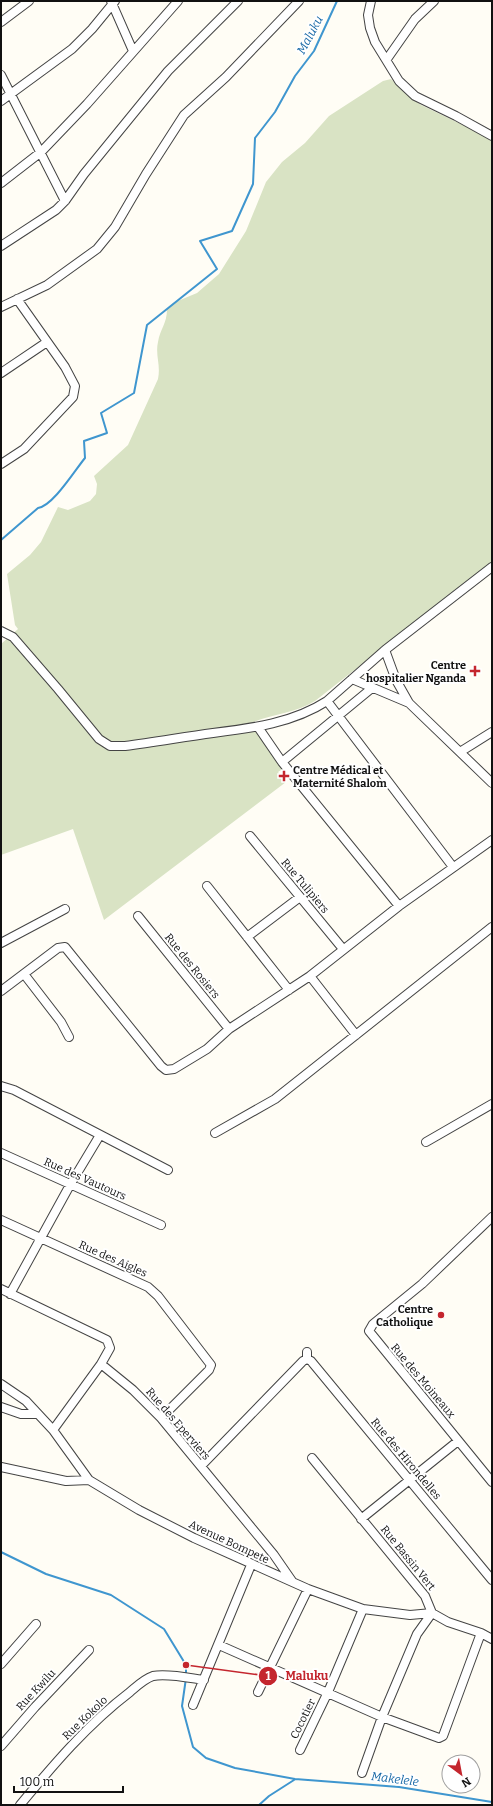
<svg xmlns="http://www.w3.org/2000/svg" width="493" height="1806" viewBox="0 0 493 1806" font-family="Bitter,serif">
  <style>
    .cemetery { fill: #d9e3c4 }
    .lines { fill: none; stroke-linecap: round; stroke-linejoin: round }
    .stream { stroke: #3f96cf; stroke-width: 2 }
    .street-casing { stroke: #444; stroke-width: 10 }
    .street { stroke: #fff; stroke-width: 8 }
    .poi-dot { fill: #c4262e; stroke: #fff; stroke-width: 1.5 }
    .labels { text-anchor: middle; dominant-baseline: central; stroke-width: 4; stroke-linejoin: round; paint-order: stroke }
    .poi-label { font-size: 11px; font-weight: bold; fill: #111; stroke: #fff; text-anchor: end }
    .street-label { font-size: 11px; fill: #111; stroke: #fff }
    .water-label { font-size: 12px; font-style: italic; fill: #1768a6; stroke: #fff }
    .leader { fill: none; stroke: #c4262e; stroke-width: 1.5 }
    .callout-dot { fill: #c4262e; stroke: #fff; stroke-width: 1.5 }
    .mark-label { font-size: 12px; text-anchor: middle; font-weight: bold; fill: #fff }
    .callout-label { font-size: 12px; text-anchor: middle; font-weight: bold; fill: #c4262e; stroke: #fff; stroke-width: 4; stroke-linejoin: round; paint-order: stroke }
  </style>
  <rect width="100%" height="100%" fill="#fffdf5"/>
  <!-- cemetery -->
  <path class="cemetery" d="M391,79L410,97L421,105L467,127L492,141V562L315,701C296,713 272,714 251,723L284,768L278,772L286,782L104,920L73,829L1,855V644L18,629L15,625L7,574L30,555L41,542L58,507L68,510L90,501L96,494L97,484L94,476L128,445L158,379C161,365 155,355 158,342C160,329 167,324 167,309L173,303L197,293L219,274L246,231L266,182L282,162L305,143L329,116L383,81Z"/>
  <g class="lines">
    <!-- stream -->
    <path class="stream" d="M1,540L38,508C53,506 75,470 85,458L84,441L107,433L101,413L134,393L147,325L217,269L200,241L232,231L253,184L255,138L275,112L295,76L314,51L337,1
      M1,1552L46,1574L111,1595L164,1629L186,1665V1674
      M186,1678L182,1706L193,1747L206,1758L235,1768L295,1779L399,1787L492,1802
      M259,1805L269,1796L294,1780"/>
    <!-- street casing -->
    <g class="street-casing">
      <path id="street" d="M111,1L133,51
        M371,1L368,15L370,28L375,42L399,81L415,96L456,116L492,136
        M1,22L29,1
        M387,59L415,19L434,1
        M1,75L65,201
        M1,101L72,49L92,29L115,1
        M1,183L41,152L87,104L178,1
        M1,246L56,210L65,201L84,174L168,71L238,1
        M1,307L47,285L97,249L115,227L146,174L184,115L226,77L299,1
        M1,373L47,342
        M1,464L24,449L73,397L75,386L65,367L17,299
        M1,631L13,637L58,689L99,739L110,746H125C155,742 184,737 213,733C253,728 293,723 327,701L385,650L492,567
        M385,650L396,680L409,703L492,783
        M352,679L409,703
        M327,701L453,867
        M258,727L282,762L399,906
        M460,752L492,732
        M282,762L372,688
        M250,836L343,949
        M207,886L289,990
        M138,916L229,1029
        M247,937L300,897
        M1,943L65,909
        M24,974L61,1022L69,1037
        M310,976L356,1035
        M1,991L58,948L65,947L161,1066L166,1070L174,1069L207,1049L229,1029L310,976L399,906L492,840
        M1,1086L14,1090L168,1170
        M215,1133L275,1099L492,927
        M426,1142L492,1104
        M1,1153L161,1225
        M492,1217L422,1284L373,1324L369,1331L492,1482
        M1,1220L148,1287L158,1296L211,1365L209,1370L161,1418
        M1,1289L107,1340L110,1348L101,1364L133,1390L161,1418L274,1555L292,1581
        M10,1294L70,1185L100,1135
        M307,1352V1359L311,1361L492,1580
        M1,1384L26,1401L53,1430L89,1480L139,1510L194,1538L308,1589L363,1609L410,1615L432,1613L448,1622L481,1633L492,1639
        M1,1407L21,1414H38
        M53,1430L101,1364
        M312,1458L425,1596L432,1613L417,1634L382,1717L362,1773
        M201,1466L303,1361L307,1359
        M1,1467L66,1481L89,1480
        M361,1519L458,1441
        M219,1645L382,1717L439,1738L443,1736L481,1633
        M1,1664L36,1624
        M258,1692L308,1589
        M193,1705L251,1565
        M1,1746L35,1707L89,1650
        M300,1750L328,1692L363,1609
        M20,1805C54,1764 88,1724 130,1692C137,1686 144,1679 153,1676C167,1673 190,1678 204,1680"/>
    </g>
    <!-- street -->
    <use href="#street" class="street"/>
  </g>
  <!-- markers -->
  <g class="poi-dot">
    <path d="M473 665h4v4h4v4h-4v4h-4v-4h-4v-4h4z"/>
    <path d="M282 770h4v4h4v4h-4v4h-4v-4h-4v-4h4z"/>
    <circle cx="441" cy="1315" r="4"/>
  </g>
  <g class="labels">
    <!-- poi labels -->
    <g class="poi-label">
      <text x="466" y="665">Centre<tspan x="466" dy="13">hospitalier Nganda</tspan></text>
      <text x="293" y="770" text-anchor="start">Centre Médical et<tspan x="293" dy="13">Maternité Shalom</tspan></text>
      <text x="433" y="1309">Centre<tspan x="433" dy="13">Catholique</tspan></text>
    </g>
    <!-- street labels -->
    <g class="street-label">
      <text transform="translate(305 886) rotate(50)">Rue Tulipiers</text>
      <text transform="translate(192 966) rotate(51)">Rue des Rosiers</text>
      <text transform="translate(85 1179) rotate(24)">Rue des Vautours</text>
      <text transform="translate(113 1259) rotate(24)">Rue des Aigles</text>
      <text transform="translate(423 1381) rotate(50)">Rue des Moineaux</text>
      <text transform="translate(178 1424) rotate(49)">Rue des Eperviers</text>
      <text transform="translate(406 1459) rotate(50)">Rue des Hirondelles</text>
      <text transform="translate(229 1542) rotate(25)">Avenue Bompete</text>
      <text transform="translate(408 1558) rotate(51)">Rue Bassin Vert</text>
      <text transform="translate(36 1690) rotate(-47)">Rue Kwilu</text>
      <text transform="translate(85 1718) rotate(-44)">Rue Kokolo</text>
      <text transform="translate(303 1719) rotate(-64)">Cocotier</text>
    </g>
    <!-- water labels -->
    <g class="water-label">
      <text transform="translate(310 35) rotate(-62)">Maluku</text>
      <text transform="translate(395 1779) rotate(7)">Makelele</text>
    </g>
  </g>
  <!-- callouts -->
  <path class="leader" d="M186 1665L268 1676"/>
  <g class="callout-dot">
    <circle cx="186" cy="1665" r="4"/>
    <circle cx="268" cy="1676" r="10"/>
  </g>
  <g class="mark-label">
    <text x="268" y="1680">1</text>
  </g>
  <g class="callout-label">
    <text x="307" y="1680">Maluku</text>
  </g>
  <!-- border -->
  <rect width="493" height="1806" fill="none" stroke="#111111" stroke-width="4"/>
  <!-- north arrow -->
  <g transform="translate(461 1774) rotate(148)"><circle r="19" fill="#ffffff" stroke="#a0a0a0"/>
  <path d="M0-3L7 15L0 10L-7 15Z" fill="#c4262e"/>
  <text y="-6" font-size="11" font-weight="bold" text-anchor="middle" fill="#111111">N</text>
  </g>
  <!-- scale -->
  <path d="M14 1786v6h109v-6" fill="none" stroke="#111111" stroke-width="2"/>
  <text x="20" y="1786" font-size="12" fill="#111111" stroke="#ffffff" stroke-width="3" paint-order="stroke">100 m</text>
</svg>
